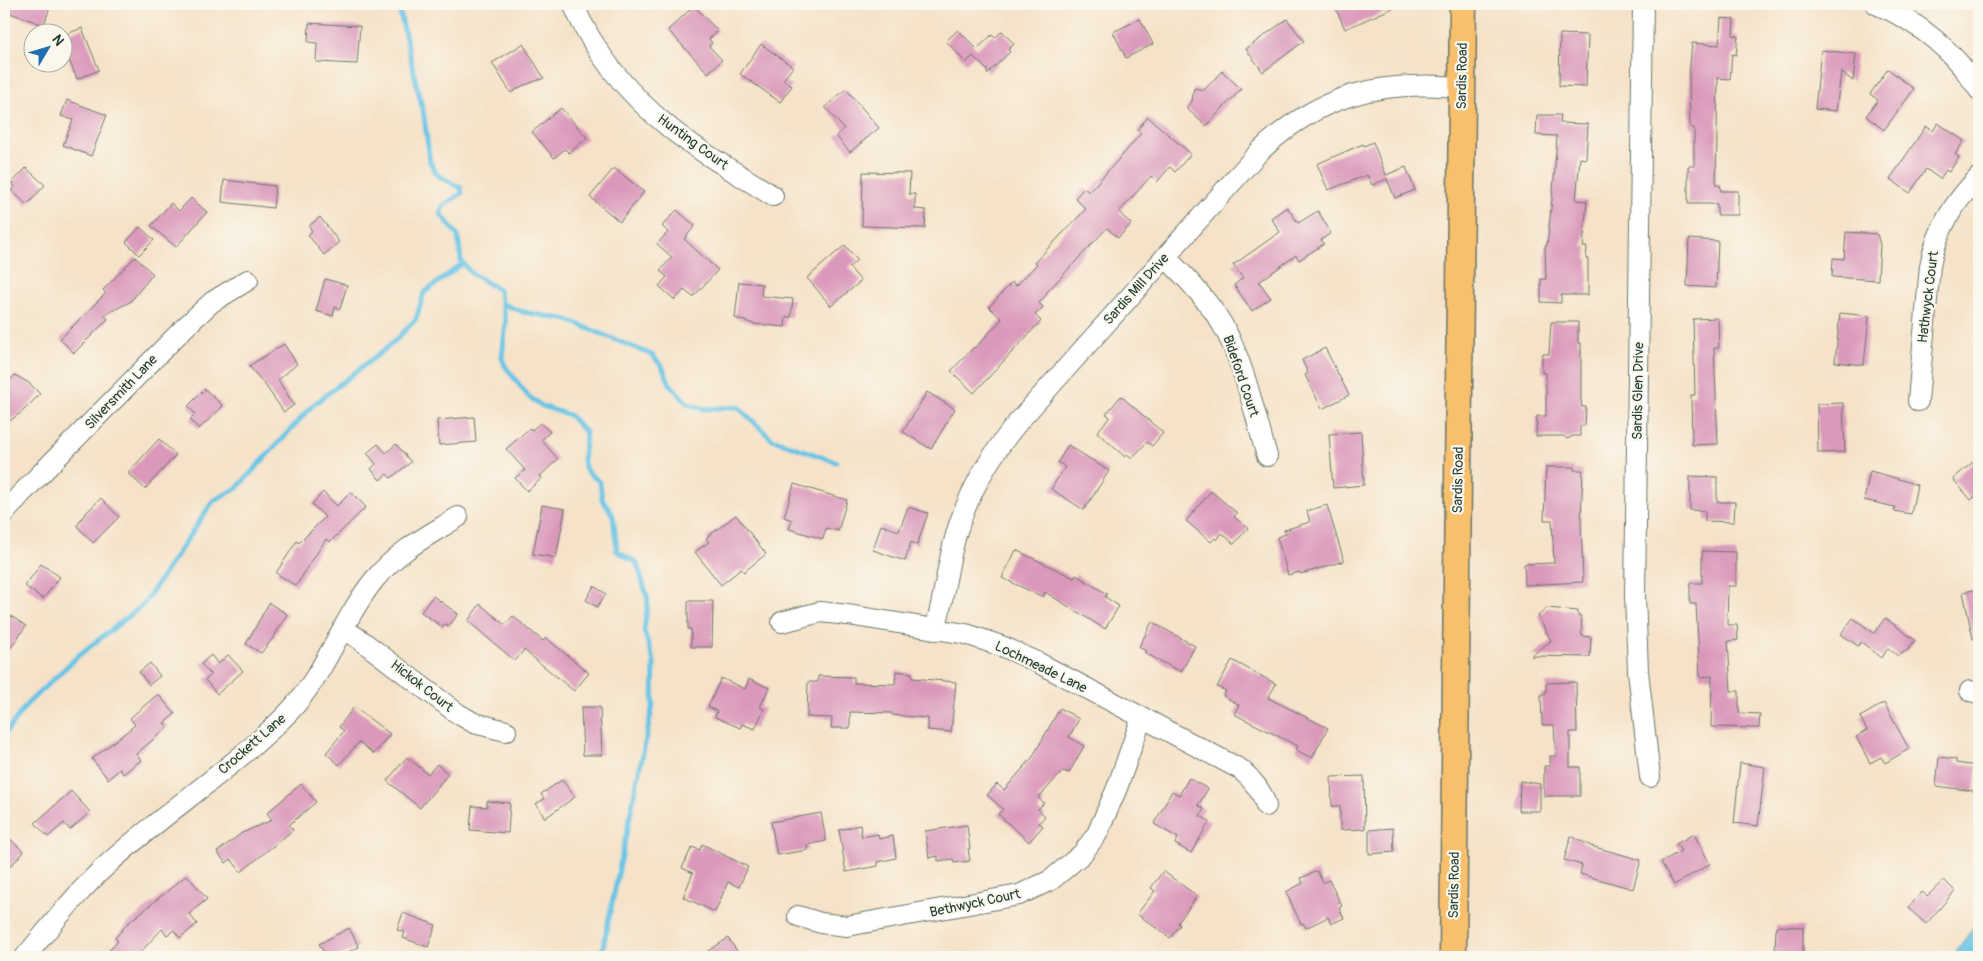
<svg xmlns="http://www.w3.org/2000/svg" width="1983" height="961" viewBox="0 0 1983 961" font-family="Pangolin,sans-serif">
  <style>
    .water { fill: #68c4e6; stroke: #44808d }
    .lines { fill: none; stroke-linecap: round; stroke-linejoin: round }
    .stream { stroke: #68c4e6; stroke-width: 5 }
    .building { fill: #da98bb }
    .minor-casing { stroke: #6a7768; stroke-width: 22 }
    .major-casing { stroke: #6a7768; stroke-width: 29 }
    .minor { stroke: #fff; stroke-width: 20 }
    .major { stroke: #f8bf6c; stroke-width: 26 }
    .labels { text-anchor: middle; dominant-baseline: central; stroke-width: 4.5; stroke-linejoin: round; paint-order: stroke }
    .street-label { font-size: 14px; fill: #1f3d34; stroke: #fbf7ec }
  </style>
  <rect width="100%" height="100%" fill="#fbf7ec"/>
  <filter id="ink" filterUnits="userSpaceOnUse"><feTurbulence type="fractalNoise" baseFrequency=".02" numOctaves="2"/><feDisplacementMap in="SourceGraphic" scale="10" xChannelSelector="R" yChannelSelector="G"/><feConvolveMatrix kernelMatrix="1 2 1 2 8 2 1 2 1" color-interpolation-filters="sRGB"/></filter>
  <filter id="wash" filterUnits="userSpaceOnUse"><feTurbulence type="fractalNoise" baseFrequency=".0096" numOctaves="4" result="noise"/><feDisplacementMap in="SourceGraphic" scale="20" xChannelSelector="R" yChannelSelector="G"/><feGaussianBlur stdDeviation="1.12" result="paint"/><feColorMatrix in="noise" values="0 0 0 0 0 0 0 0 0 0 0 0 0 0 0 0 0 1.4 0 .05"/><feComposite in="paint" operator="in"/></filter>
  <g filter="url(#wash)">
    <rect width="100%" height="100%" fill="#f5e2c8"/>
    <!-- water -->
    <path class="water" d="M1979,920V957H1951L1953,955Z"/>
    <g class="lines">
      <!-- stream -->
      <path class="stream" d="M398,4L424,116L430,162L437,175L461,188L462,193L444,205L440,213L458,236L461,260L463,263L471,273L499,290L506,322L502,357L505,366L528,396L542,406L569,415L586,433L583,461L587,472L600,482L602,499L613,515L617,551L637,563L648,600L644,631L654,662L653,704L601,957
        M503,304L523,312L568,320L652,355L662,366L670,384L688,404L704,409L738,407L772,439L836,462
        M4,735L27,704L79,655L143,605L213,501L237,488L313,405L393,343L416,319L424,293L463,263"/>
    </g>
    <g id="blocks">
      <!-- building -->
      <path class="building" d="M4,4H51L44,25L4,11Z
        M1334,4H1402L1345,29Z
        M694,6L718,31L709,39L712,43L709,46L722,60L708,73L668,30Z
        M1721,18L1734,19L1733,35L1738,36L1736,55L1732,54L1730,79L1718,78L1716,185H1720L1721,191H1738V215H1717V204H1688V166H1694V128L1690,127L1689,76L1692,43L1719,45Z
        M1140,19L1153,44L1126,58L1113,32Z
        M1287,19L1304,41L1263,72L1246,49Z
        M309,23L360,26L357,64L316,62L317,43L308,42Z
        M82,28L99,70L77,79L62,43V36Z
        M958,30L977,49L992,35L995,38L1002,31L1014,44L1008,50L1010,52L987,74V70L973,56L966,63L946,41Z
        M1560,34L1588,35L1586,87L1559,86Z
        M523,44L544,78L522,86L511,93L492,63Z
        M761,44L793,67L783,80L792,86L780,102L740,74Z
        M1821,50L1856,54L1853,81L1841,72L1836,111L1815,109Z
        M1888,69L1914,89L1884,130L1866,116L1878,100L1870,94Z
        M1222,71L1241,89L1206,126L1186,108L1192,101L1194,88L1204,90Z
        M846,89L879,128L850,152L836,136L844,129L825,107Z
        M67,100L107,115L91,156L63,145L73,120L61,116Z
        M561,108L587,138L569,153L565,149L554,158L532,132Z
        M1537,115H1561L1560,123L1588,124L1586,159L1580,158L1576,200L1587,201L1583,247H1587L1586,259H1588V295H1561V303L1541,302V279H1546L1545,246H1547L1554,180L1557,136L1536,135Z
        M1148,117L1191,154L1175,172L1170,167L1157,182L1151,176L1119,212L1131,224L1118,238L1107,228L1046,293L1047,294L1039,303L1043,307L1035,315L1041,321L974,393L951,371L974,347L975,348L1002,319L989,307L1012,282L1016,286L1037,264L1035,262L1086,209L1075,198L1084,188L1089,192L1127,150L1141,133L1137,130Z
        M1938,123L1964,141L1955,154L1959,157L1949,172L1946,170L1940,179L1926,169L1910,193L1890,179L1926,126L1933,131Z
        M1373,142L1386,175L1406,167L1415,190L1395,198L1387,179L1372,185L1367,175L1328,190L1317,164L1363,144L1364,146Z
        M26,168L45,185L27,205L11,190L15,187L12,183Z
        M614,168L644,192L620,222L590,197Z
        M863,172L910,173L909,194H915V209L926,210L925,228L862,226Z
        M224,180L275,186L273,208L222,202Z
        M191,198L207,212L176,247L151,226L171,203L179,211Z
        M1287,207L1298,223L1318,211L1331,233L1321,240L1324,244L1299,260L1296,255L1259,282L1271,298L1252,311L1234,285L1243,278L1233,265L1280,232L1271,218Z
        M677,210L695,226L684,239L718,270L693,297L684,290L675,300L659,286L667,277L660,271L672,257L657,244L668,232L662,226Z
        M320,217L339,242L324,255L308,235L312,231L309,226Z
        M140,227L154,240L139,255L126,242Z
        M1846,232L1877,234L1880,245L1878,280L1832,277L1833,258L1844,259Z
        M1689,239L1718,241L1716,288L1687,286Z
        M845,245L857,260L849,267L861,281L831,306L807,278Z
        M135,257L153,274L130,302L104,315L108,319L74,353L60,339L106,293L103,290Z
        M325,279L347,285L340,309L335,307L333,316L316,311Z
        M739,282L762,284L761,296L793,299L791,317H786L785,327L754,324L735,318Z
        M1840,313L1869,316L1864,365L1835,362Z
        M1718,318L1719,348H1714L1718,444L1692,445L1691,395H1695L1693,319Z
        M1551,322H1578V343H1581V400L1582,407H1586L1585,426H1580V436H1573L1567,439L1564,436H1536L1537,416H1546V373H1542V354H1549Z
        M284,344L297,364L278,380L294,405L284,412L265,385L249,366Z
        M1325,348L1349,395L1322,409L1305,375L1308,373L1302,360Z
        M15,375L29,383L40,394L22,412L4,425V387Z
        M205,389L223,406L199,429L190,420L195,414L188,406Z
        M927,392L955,409L931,449L903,432Z
        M1121,396L1163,433L1152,446L1147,442L1132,458L1127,454L1125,457L1097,432L1110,417L1106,414Z
        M1843,403L1845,452L1818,453L1817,404Z
        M474,417L476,442L439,445L437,420Z
        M540,423L550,432L541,440L558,459L540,476L542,478L527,491L515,478L525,470L506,449L530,428L532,430Z
        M1361,432L1364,485L1333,488L1329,434Z
        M159,439L176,455L145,489L128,473Z
        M378,444L386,453L396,444L411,462L391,478L387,474L380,480L371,469L376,464L367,453Z
        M1068,445L1109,471L1084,510L1051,489L1065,467L1058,462Z
        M1979,457V493L1971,500L1953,479Z
        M1546,467H1574V470H1583L1581,520L1583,582L1525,585L1524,564L1554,563L1552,520H1544Z
        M1870,471L1889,476L1917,485L1911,514L1894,511L1895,507L1864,500Z
        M1690,476L1717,477V502H1735L1734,522L1705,521V511L1690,510Z
        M794,484L847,500L838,531L826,528L823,539L789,529L792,520L784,517Z
        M1211,491L1237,513L1234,517L1248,528L1234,544L1222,533L1217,540L1215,538L1211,542L1186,521Z
        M323,492L337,506L351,492L366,507L330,542L326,539L296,586L276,573L297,541L299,543L325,517L312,504Z
        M101,498L119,517L93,543L77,526L83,516Z
        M542,505L565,509L556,558L533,554Z
        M1327,505L1344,561L1301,574L1300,572L1288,575L1277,537L1286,534L1284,530L1310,522L1307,511Z
        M908,507L928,513L917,545L911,542L905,561L873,550L881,525L899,531Z
        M736,515L766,554L744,572L741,569L721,585L695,552L709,542L706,538Z
        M1016,550L1074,578L1076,575L1107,594L1105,597L1119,606L1105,629L1045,592L1043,597L1002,578Z
        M1702,551L1736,552V586H1728L1727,625H1737L1738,640L1728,641L1731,691H1739V713L1760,714L1759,728L1711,727L1712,676L1700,677L1696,604H1690V583H1702Z
        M41,564L60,577L43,599L25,586Z
        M594,586L606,594L597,607L586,600Z
        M1979,589V638L1973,639L1963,592Z
        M433,596L458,614L449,626L445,624L443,627L421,612Z
        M688,601H713L712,647H691V629H688Z
        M269,603L287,614L274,637L261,653L246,644Z
        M480,604L505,625L513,616L543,641L546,638L589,673L574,691L524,650L515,661L468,621Z
        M1547,608L1578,611V616H1581L1582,636L1591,637L1590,657L1531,656L1551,641L1538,616Z
        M11,616L26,626L4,657V627Z
        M1853,618L1874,633L1885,618L1915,640L1908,650L1898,656L1888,648L1882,658L1861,642L1858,646L1841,634Z
        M1152,622L1195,646L1181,672L1145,653L1146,651L1139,647Z
        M211,655L218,664L228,655L243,671L217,694L205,680L211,675L201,664Z
        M1232,660L1276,684L1268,698L1328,728L1312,758L1296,750L1298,746L1234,714L1239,705L1223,696L1226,691L1217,687Z
        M150,663L160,676L149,685L139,672Z
        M896,671L912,673V678L956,682L951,732L928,730V718L892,715V713L850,712V728H831L832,718L807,717L808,682H818V676L854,677V683L895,684Z
        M721,678L745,689L749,679L769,688L760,707L764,709L755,729L742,724L740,728L715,717L717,711L708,707Z
        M1576,682L1577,732H1570V767H1580V796H1544V766H1550V756H1556L1554,725H1542L1541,694H1546V683Z
        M158,694L175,714L164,723L168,727L136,754L141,760L123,774L120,769L108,779L92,759L135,725L130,718Z
        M1884,703L1909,749L1885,763L1881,757L1870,763L1856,737L1867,730L1860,717Z
        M354,707L390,734L374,754L359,742L339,765L326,753L344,731L339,727Z
        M581,707H600L602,755H583Z
        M1060,708L1079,719L1069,737L1084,746L1069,773L1063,771L1038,798L1044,803L1038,809L1045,816L1039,823L1043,826L1029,842L998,814L1003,809L987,795L997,784L1004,790L1032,758Z
        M407,757L428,774L437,764L448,774L420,808L387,781Z
        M1939,757L1956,759V763L1977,766L1974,791L1936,786Z
        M1740,763L1765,767L1758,826L1734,823Z
        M1364,776L1365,829L1340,830V806H1332L1331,777Z
        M1189,778L1208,789L1198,805L1204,809L1200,816L1210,821L1191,853L1175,844L1178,838L1154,824L1172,791L1179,795Z
        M562,780L575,797L545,818L536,804L544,799L541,794Z
        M1520,781L1540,784V811H1519Z
        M301,784L316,802L289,825L293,830L241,872L231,859L226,863L217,852L242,833L272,820L267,813Z
        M71,791L90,812L70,830L64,823L48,837L35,823Z
        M487,801L510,803L508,833L470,830L472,806L487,807Z
        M821,813L826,841L807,845L808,850L777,855L771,822Z
        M860,825L862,837L878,834L879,839L893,836L896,858L878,862V866L846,872L839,830Z
        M967,825L970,849H968L970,861L954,863L953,859L938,861V856L929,858L925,831Z
        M1393,828L1394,852L1369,854V830Z
        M4,833L24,852L4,873Z
        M1694,834L1710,864L1674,885L1661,862L1681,851L1676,844Z
        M1571,836L1591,846L1641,860L1633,889L1580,874L1582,865L1564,860Z
        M702,844L748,867L739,887L728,882L715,912L683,897L693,873L682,868L692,847L700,850Z
        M1163,871L1197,896L1178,923L1180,925L1170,938L1137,914L1155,891L1151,888Z
        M1317,871L1323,883L1329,880L1342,906L1339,908L1344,918L1331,924L1328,917L1306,928L1303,923L1301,924L1286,892L1303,883L1301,878Z
        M187,875L207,899L189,914L197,924L180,938L174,930L167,935L162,929L136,957H103L118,941L115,938L128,923Z
        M1944,880L1955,891L1926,924L1908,908L1922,892L1927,896Z
        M403,913L436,925L428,947L403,938L405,932L397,930Z
        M1776,926L1803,927V957H1775Z
        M349,928L359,947L338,957H327L319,944Z
        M728,938L741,957H699Z"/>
    </g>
  </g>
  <g filter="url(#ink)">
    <use href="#blocks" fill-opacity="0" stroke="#6a7768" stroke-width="1"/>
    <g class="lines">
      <!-- minor casing -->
      <g class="minor-casing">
        <path id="minor" d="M573,4C594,53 630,96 671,129C702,154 739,174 773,196
          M1643,4L1635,595L1638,671L1650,777
          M1876,4C1918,21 1955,52 1979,90
          M1165,257C1186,277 1207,299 1222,324C1245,364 1254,413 1267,456
          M1918,401L1930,266C1937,230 1953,203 1979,177
          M4,514L20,495L185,327L212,302L248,280
          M782,622L820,612L848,615L966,634L1004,647L1035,661L1240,769C1251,778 1263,792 1266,806
          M344,629L362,641L457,713L474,723L506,731
          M935,630C943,602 946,574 953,546C964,500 988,458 1019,421L1259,152C1319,94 1380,80 1461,87
          M1970,691L1979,693
          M798,916L821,923L847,926L1019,895L1051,880L1082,854L1097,834L1117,788L1142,717
          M25,957C52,925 77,892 108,864C166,811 233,769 288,713C325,675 341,621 374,580C399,550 426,537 458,517"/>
      </g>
      <!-- major casing -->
      <g class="major-casing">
        <path id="major" d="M1453,957L1463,4"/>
      </g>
      <!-- minor -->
      <use href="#minor" class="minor"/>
      <!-- major -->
      <use href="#major" class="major"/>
    </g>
  </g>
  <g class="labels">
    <!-- street labels -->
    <g class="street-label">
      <text transform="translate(1462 76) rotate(-89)">Sardis Road</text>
      <text transform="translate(693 142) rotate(36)">Hunting Court</text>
      <text transform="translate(1136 289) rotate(-48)">Sardis Mill Drive</text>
      <text transform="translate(1928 297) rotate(-83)">Hathwyck Court</text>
      <text transform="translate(1241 376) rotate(71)">Bideford Court</text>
      <text transform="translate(1638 391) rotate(-89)">Sardis Glen Drive</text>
      <text transform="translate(121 392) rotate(-46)">Silversmith Lane</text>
      <text transform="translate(1458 480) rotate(-89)">Sardis Road</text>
      <text transform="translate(1041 667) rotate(26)">Lochmeade Lane</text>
      <text transform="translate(422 686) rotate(38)">Hickok Court</text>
      <text transform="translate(252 744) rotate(-41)">Crockett Lane</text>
      <text transform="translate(1454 885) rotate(-89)">Sardis Road</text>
      <text transform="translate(975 903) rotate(-12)">Bethwyck Court</text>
    </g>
  </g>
  <!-- margin -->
  <rect width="1983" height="961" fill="none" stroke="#fbf7ec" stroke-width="20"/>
  <!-- north arrow -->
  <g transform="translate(48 48) rotate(52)"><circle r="24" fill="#fbf7ec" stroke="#a3ada2"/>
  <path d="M0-4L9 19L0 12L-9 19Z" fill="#1f6fb2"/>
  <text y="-8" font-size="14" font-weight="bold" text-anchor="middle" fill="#1f3d34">N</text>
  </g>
</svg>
